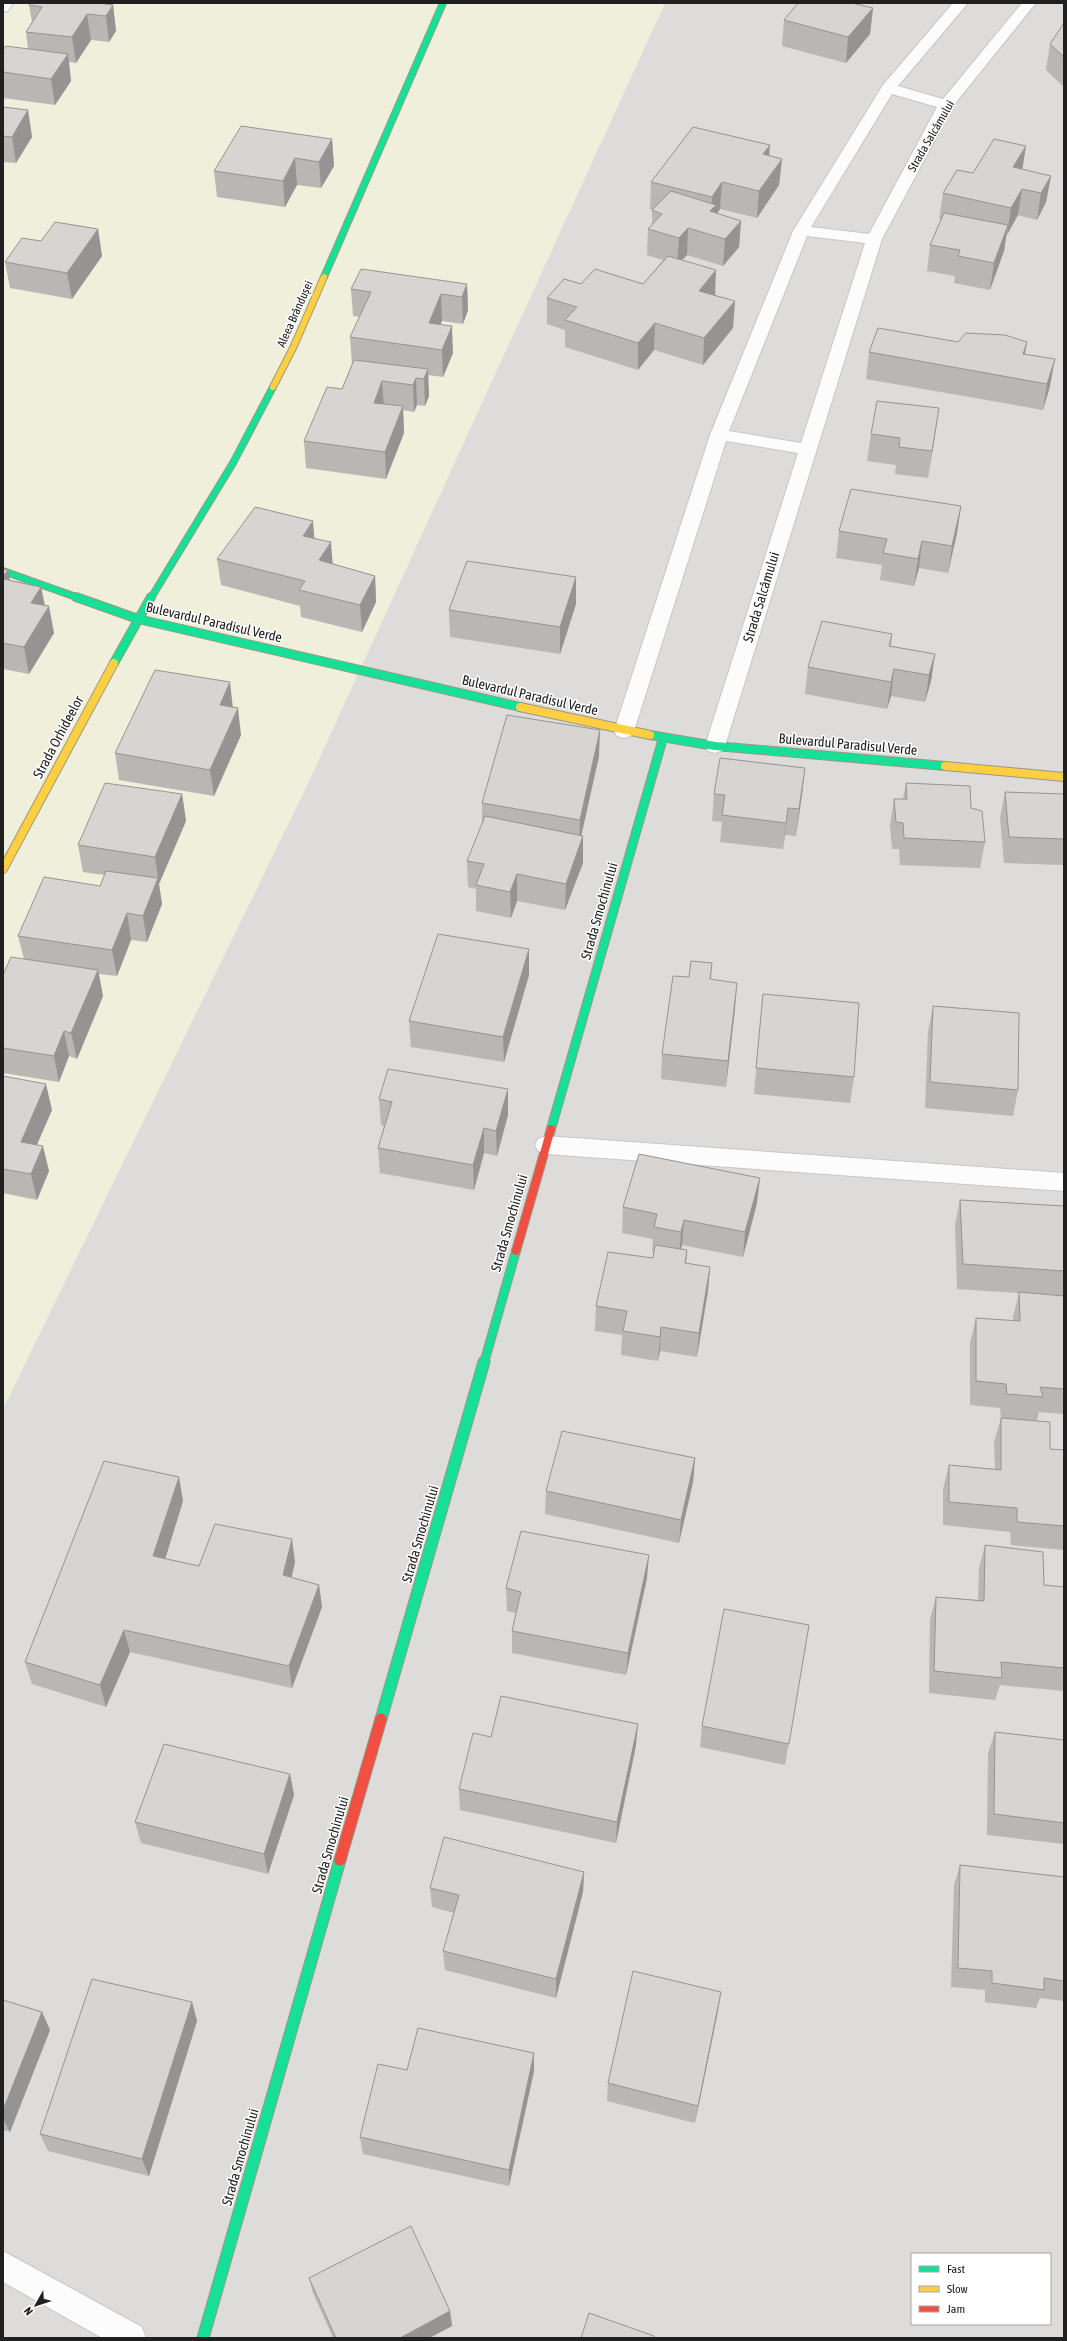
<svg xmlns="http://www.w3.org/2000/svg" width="1067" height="2341" viewBox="0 0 1067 2341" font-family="'Asap Condensed',sans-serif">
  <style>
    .residential { fill: #dddcda; fill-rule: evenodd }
    .farmland { fill: #efefdb }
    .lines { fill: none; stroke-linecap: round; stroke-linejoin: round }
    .street-casing { stroke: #c7c6c5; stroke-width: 2 }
    .fast-far2-casing { stroke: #98997f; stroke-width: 8 }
    .fast-far1-casing { stroke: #98997f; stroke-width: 10 }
    .fast-casing { stroke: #98997f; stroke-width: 13 }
    .slow-far1-casing { stroke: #98997f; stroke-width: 8 }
    .slow-casing { stroke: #98997f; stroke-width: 10 }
    .jam-far1-casing { stroke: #98997f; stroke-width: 10 }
    .jam-casing { stroke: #98997f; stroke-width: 13 }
    .street { fill: #fcfcfc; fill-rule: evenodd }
    .fast-far2 { stroke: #16e098; stroke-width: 6 }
    .fast-far1 { stroke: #16e098; stroke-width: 8 }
    .fast { stroke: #16e098; stroke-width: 11 }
    .slow-far1 { stroke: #ffcf43; stroke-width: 6 }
    .slow { stroke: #ffcf43; stroke-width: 8 }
    .jam-far1 { stroke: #f24e42; stroke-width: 8 }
    .jam { stroke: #f24e42; stroke-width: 11 }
    .wall { fill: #b9b6b4 }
    .shaded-wall { fill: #969492 }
    .building { fill: #d7d4d1; stroke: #969492 }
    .labels { text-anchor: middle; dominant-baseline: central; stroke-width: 3; stroke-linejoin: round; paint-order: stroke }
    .far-street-label { font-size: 12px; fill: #202020; stroke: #fff }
    .street-label { font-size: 14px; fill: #202020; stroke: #fff }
  </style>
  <rect width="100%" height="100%" fill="#eeece9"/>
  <!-- residential -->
  <path class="residential" d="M3,3L626,88L665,3H1064V2338H3ZM912,2254H1050V2324H912Z"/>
  <!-- farmland -->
  <path class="farmland" d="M3,3H665L305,790L3,1409Z"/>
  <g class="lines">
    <!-- street casing -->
    <g class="street-casing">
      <path id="street" d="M3,3H13L8,11L3,12Z
        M953,3H968L898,86L943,99L1022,3H1036L953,106L882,239L725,746L722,751L715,753L708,751L705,746L798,453L726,441L634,731L631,736L624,738L617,736L614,731L710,435L793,231L883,85ZM892,94L937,107L869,234L811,227ZM807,236L865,243L801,443L729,431Z
        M546,1136L1064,1173V1191L546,1154L538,1151L535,1145L538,1139Z
        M3,2251L142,2327L146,2338H102L3,2282Z"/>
    </g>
    <!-- fast-far2 casing -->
    <g class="fast-far2-casing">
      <path id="fast-far2" d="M324,277L443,3
        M3,571L79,598
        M151,598L233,463L273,387"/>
    </g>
    <!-- fast-far1 casing -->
    <g class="fast-far1-casing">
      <path id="fast-far1" d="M76,597L138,619L520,707
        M114,663L151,597
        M650,735L715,746L945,766
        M551,1129L663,738
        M484,1363L516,1251"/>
    </g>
    <!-- fast casing -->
    <g class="fast-casing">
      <path id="fast" d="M381,1719L484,1362
        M203,2338L340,1860"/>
    </g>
    <!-- slow-far1 casing -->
    <g class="slow-far1-casing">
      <path id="slow-far1" d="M273,387L294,346L324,277"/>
    </g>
    <!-- slow casing -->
    <g class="slow-casing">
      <path id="slow" d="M520,707L650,735
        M945,766L1064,777
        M3,869L114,663"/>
    </g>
    <!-- jam-far1 casing -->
    <g class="jam-far1-casing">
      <path id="jam-far1" d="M516,1251L551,1129"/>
    </g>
    <!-- jam casing -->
    <g class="jam-casing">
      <path id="jam" d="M340,1860L381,1719"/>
    </g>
    <!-- street -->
    <use href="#street" class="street"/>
    <!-- fast-far2 -->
    <use href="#fast-far2" class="fast-far2"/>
    <!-- fast-far1 -->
    <use href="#fast-far1" class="fast-far1"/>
    <!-- fast -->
    <use href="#fast" class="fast"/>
    <!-- slow-far1 -->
    <use href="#slow-far1" class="slow-far1"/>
    <!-- slow -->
    <use href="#slow" class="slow"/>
    <!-- jam-far1 -->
    <use href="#jam-far1" class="jam-far1"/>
    <!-- jam -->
    <use href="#jam" class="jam"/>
  </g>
  <!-- wall -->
  <path class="wall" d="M30,3H113L112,5H113L116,31L109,42L91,40L76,63L69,62L71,81L55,105L3,98V50L28,49L26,32L32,22L29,5Z
    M873,8L870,34L846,63L782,46L784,20Z
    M1064,23V87L1046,70L1050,44Z
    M3,107L28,110L32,137L16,163L3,162Z
    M332,139L334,166L321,188L297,185L285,207L217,197L214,171Z
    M769,156L782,159L779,185L757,218L720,209L717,214L741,221L739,247L723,266L687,255L682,260L715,295L733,328L703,365L654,350L638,370L565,347V330L547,324V298L581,284H643L663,260L647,255L648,229L652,225V210H653L650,209L651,182Z
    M1022,169L1051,176L1046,202L1037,220L1018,215L1006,235L1004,251L990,290L954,283L955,276L927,271L930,245L941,219H939L943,193L973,173Z
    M98,229L102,256L72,299L10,288L5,262L41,241Z
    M467,284L468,310L463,324L442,321L440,324L453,353L443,377L428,375L429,396L425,406L417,405L414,412L403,410L404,433L386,479L306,468L304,441L342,389L352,364L350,337L360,317L353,316L351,289Z
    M958,342H1027L1025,354L1050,386L1043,410L866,379L869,352Z
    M939,408L928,478L895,474L896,465L867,461L871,434Z
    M961,506L957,533L948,573L919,568L914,586L880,580L882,565L836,558L839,531Z
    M314,538L333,564L375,576L376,602L362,632L301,617L300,606L221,585L217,559Z
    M3,569L10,580L41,587L45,605L54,633L29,674L3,669Z
    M576,604L560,654L450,637L449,610Z
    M892,634L891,646L935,654L931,681L925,702L891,696L887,709L805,694L808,667Z
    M233,707L241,735L214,796L119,780L115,753Z
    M599,756L581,836H583V863L565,910L517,901L511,918L476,911V889L468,887L467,861L482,824V803Z
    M805,768L796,836L785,835L783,849L720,842L722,822L712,821L714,794Z
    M906,783L971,808L985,842L980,868L900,865L899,849H892L890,825L894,799H903Z
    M1005,792L1064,794V865L1004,863L1000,818Z
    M182,794L186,821L159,884L162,904L147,942L131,940L117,976L99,974L103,996L77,1059L69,1056L59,1082L3,1073V975L24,959L18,936L100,886L104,875L83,872L78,845Z
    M529,949V975L504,1062L411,1047L409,1021Z
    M712,963L711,979L735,1009L726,1087L661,1079L662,1054L689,977Z
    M763,994L854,1077L850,1103L754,1094Z
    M933,1006L1018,1090L1013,1116L925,1108L928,1032Z
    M3,1076L52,1110L37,1145L49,1171L37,1200L3,1193Z
    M508,1089V1115L497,1156L484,1153L474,1190L380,1173L378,1148L384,1126L381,1125L379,1099Z
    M960,1200L1064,1206V1414L1039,1412L1037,1421L1050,1449L1064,1450V1550L1011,1545L1010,1532L943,1525V1489L949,1465L995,1469L994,1442L1001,1418L1000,1408L970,1405V1343L976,1318L1013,1321V1317L1019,1293L957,1289L955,1225Z
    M757,1203L743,1257L682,1245L681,1249L687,1250L686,1263L710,1267L708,1291L697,1357L660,1351L658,1361L621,1355L622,1335L595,1331L596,1306L653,1258L654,1252H652L653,1239L622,1233L623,1207Z
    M695,1458L693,1482L679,1543L545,1514L546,1491Z
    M183,1501L165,1559L199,1566L295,1562L291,1577L319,1585L322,1607L292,1688L130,1652L106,1707L32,1684L25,1662Z
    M985,1545L1044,1585L1064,1587V1691L1000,1685L995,1700L929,1693L930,1619L936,1597L978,1600L979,1568Z
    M647,1578L626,1675L512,1653V1631L516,1613L507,1611L506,1588Z
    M809,1625L785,1765L700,1747L702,1726Z
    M995,1732L1064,1740V1844L987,1835L988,1753Z
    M491,1737L636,1745L616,1843L460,1810L459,1789Z
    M290,1774L294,1795L268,1874L141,1843L135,1822Z
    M960,1865L1064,1877V2001L1040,1998L1036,2008L985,2002V1990L951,1987L954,1885Z
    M584,1872L583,1892L556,1998L445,1970L443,1951L454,1913L432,1907L430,1888Z
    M3,2000L42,2012L50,2030L10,2132L3,2130Z
    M192,2002L197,2021L149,2176L48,2151L40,2134Z
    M718,2011L695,2123L607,2101L608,2083Z
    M407,2070L534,2071L509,2186L363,2154L360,2137Z
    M309,2278L450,2311L452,2326L429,2338H333L313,2293Z"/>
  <!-- shaded-wall -->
  <path class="shaded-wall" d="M103,3H113L105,15Z
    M113,5L116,31L109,42L106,16Z
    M873,8L870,34L846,63L848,37Z
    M87,14L91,40L76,63L72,37Z
    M68,54L71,81L55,105L51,79Z
    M28,110L32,137L16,163L12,137Z
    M332,139L334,166L321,188L319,162Z
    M770,145L768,171L763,154Z
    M1026,146L1022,172L1013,167Z
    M295,158L297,185L285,207L283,181Z
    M782,159L779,185L757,218L759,191Z
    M1051,176L1046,202L1037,220L1041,193Z
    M722,182L720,209L716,215L710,211H711L712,197Z
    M1022,189L1018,215L1007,235L1011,208Z
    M741,221L739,247L723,266L725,239Z
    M1008,225L1004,251L990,290L994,263Z
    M688,228L687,255L677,265L679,238Z
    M98,229L102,256L72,299L67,273Z
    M716,270L715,297L699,291Z
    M467,284L468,310L463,324L462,297Z
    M441,294L442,321L430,350L429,323Z
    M735,301L733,328L703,365L704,338Z
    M655,323L654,350L638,370V343Z
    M452,326L453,353L443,377L442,350Z
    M1027,342L1022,369L1023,354Z
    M1055,359L1050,386L1043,410L1047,384Z
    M428,369L429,396L425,406L424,379Z
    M416,378L417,405L414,412L413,385Z
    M382,381L384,408L374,403Z
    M403,406L404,433L386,479L385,452Z
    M939,408L935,435L928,478L932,451Z
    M961,506L957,533L948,573L952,546Z
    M313,521L315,548L303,536Z
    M922,541L919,568L914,586L918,559Z
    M331,542L333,569L319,560Z
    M8,570L13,596L3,584V577Z
    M375,576L376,602L362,632L360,605Z
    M576,577V604L560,654V627Z
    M41,587L46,612L49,606L54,633L29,674L24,647L31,603Z
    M935,654L931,681L925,702L929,675Z
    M894,669L891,696L887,709L891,682Z
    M230,682L233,709L220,705Z
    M238,708L241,735L214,796L210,770Z
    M600,730L599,756L579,846L580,820Z
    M805,768L802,795L796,836L799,809Z
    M182,794L186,821L159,884L155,857Z
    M788,808L785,835L783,849L786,823Z
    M583,836V863L565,910L566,884Z
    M517,874V901L511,918L510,892Z
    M158,878L162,904L147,942L143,916Z
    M127,913L131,940L117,976L112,950Z
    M529,949V975L504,1062L503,1037Z
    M98,970L103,996L77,1059L71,1033Z
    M737,983L735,1009L726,1087L728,1061Z
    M64,1031L69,1056L59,1082L54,1056Z
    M46,1084L52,1110L27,1167L21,1142Z
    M508,1089V1115L497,1156L496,1131Z
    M484,1128V1153L474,1190L473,1165Z
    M43,1146L49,1171L37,1200L31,1174Z
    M760,1178L757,1203L743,1257L745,1232Z
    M684,1220L682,1245L679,1257L681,1232Z
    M687,1250L685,1275V1263Z
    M710,1267L708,1291L697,1357L699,1333Z
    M661,1327L660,1351L658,1361L660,1337Z
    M695,1458L693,1482L679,1543L681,1520Z
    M179,1477L183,1501L159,1579L153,1556Z
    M292,1539L295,1562L287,1597L283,1575Z
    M649,1555L647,1578L626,1675L628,1653Z
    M319,1585L322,1607L292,1688L289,1666Z
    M124,1630L130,1652L106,1707L100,1685Z
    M638,1724L636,1745L616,1843L617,1822Z
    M290,1774L294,1795L268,1874L264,1854Z
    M584,1872L583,1892L556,1998V1979Z
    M721,1992L718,2011L695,2123L698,2106Z
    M192,2002L197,2021L149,2176L142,2159Z
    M42,2012L50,2030L10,2132L3,2119V2110Z
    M534,2053V2071L509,2186V2170Z
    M450,2311L452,2326L429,2338H400Z"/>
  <!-- building -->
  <path class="building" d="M30,3H99L113,5L106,16L87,14L72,37L26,32L42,7L29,5Z
    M798,3H852L873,8L848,37L784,20Z
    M1064,23V57L1050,44Z
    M6,46L68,54L51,79L3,72V50Z
    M3,107L28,110L12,137L3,136Z
    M241,126L332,139L319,162L295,158L283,181L214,171Z
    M693,127L770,145L763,154L782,159L759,191L722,182L712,197L651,182Z
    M994,139L1026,146L1013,167L1051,176L1041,193L1022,189L1011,208L943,193L957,170L973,173Z
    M671,191L716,205L710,211L741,221L725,239L688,228L679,238L648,229L662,214L652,210Z
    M944,213L1008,225L994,263L958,256L960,250L930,245Z
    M55,222L98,229L67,273L5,262L22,238L41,241Z
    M668,256L716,270L699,291L735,301L704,338L655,323L638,343L565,320L577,307L547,298L564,279L581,284L595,269L643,284Z
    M361,269L467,284L462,297L441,294L429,323L452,326L442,350L350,337L371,292L351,289Z
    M878,328L958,342L966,333L1005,335L1027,342L1023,354L1055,359L1047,384L869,352Z
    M354,360L428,369L424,379L416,378L413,385L382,381L374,403L403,406L385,452L304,441L327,387L342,389Z
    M877,401L939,408L932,451L899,447L900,438L871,434Z
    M851,489L961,506L952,546L922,541L918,559L883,553L887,539L839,531Z
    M255,507L313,521L303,536L331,542L319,560L375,576L360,605L299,590L305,581L217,559Z
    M467,561L576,577L560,627L449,610Z
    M3,569L8,570L3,577Z
    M3,579L41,587L31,603L49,606L24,647L3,643Z
    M822,621L892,634L889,646L935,654L929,675L894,669L891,682L808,667Z
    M155,670L230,682L220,705L238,708L210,770L115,753Z
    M507,715L600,730L580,820L482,803Z
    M720,758L805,768L799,809L788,808L786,823L722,815L725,795L714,794Z
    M105,783L182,794L155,857L78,845Z
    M906,783L970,786L971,808L982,811L985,842L904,838L903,823L896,822L894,799H907Z
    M1005,792L1064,794V839L1009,837Z
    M485,816L583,836L566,884L517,874L510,892L476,885L484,864L467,861Z
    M106,871L158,878L143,916L127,913L112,950L18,936L44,877L100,886Z
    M438,934L529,949L503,1037L409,1021Z
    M11,957L98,970L71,1033L64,1031L54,1056L3,1048V975Z
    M691,961L712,963L710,979L737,983L728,1061L662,1054L673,976L689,977Z
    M763,994L859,1003L854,1077L756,1068Z
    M933,1006L1019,1013L1018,1090L930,1082Z
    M388,1069L508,1089L496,1131L484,1128L473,1165L378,1148L392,1102L379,1099Z
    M3,1076L46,1084L21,1142L43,1146L31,1174L3,1169Z
    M639,1154L760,1178L745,1232L684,1220L681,1232L654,1227L657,1214L623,1207Z
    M960,1200L1064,1206V1271L963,1264Z
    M655,1245L687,1250L685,1263L710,1267L699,1333L661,1327L660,1337L623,1331L627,1311L596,1306L608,1252L653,1258Z
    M1019,1292L1064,1296V1389L1040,1387L1043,1397L1007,1394L1006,1384L976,1381V1318L1020,1321Z
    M1001,1418L1050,1422V1449L1064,1450V1526L1017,1522V1508L949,1502V1465L1001,1470Z
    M562,1431L695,1458L681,1520L546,1491Z
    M104,1461L179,1477L153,1556L199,1566L215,1524L292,1539L283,1575L319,1585L289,1666L124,1630L100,1685L25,1662Z
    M521,1531L649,1555L628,1653L512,1631L521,1592L506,1588Z
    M985,1545L1043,1552L1044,1585L1064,1587V1668L1001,1662L1002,1678L934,1671L936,1597L984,1601Z
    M724,1609L809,1625L789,1744L702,1726Z
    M501,1696L638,1724L617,1822L459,1789L473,1733L491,1737Z
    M995,1732L1064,1740V1823L994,1814Z
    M164,1744L290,1774L264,1854L135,1822Z
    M444,1837L584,1872L556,1979L443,1951L459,1895L430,1888Z
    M960,1865L1064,1877V1981L1044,1978V1990L992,1983V1971L958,1968Z
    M633,1971L721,1992L698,2106L608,2083Z
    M92,1979L192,2002L142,2159L40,2134Z
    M3,2000L42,2012L3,2110Z
    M418,2028L534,2053L509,2170L360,2137L378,2064L407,2070Z
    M411,2226L450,2311L400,2338H336L309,2278Z
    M589,2313L654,2336V2338H581Z"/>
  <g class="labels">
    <!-- far-street labels -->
    <g class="far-street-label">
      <text transform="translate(931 136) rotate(-60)">Strada Salcâmului</text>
      <text transform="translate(295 314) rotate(-66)">Aleea Brândușei</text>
    </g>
    <!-- street labels -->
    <g class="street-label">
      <text transform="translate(761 597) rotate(-73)">Strada Salcâmului</text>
      <text transform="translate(214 622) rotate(13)">Bulevardul Paradisul Verde</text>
      <text transform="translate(530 695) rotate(13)">Bulevardul Paradisul Verde</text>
      <text transform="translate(58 737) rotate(-62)">Strada Orhideelor</text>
      <text transform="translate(848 744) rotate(5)">Bulevardul Paradisul Verde</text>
      <text transform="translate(599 911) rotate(-74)">Strada Smochinului</text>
      <text transform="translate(509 1223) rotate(-74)">Strada Smochinului</text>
      <text transform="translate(420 1534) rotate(-74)">Strada Smochinului</text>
      <text transform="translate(330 1845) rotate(-74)">Strada Smochinului</text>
      <text transform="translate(240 2157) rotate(-74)">Strada Smochinului</text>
    </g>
  </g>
  <!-- border -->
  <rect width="1067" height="2341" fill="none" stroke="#202020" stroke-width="8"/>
  <!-- legend -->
  <rect x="911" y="2253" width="140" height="72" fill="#ffffff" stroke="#a6a6a6"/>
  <rect x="919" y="2266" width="20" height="6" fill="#16e098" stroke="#a6a6a6"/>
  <text x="947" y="2273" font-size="12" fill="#202020">Fast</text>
  <rect x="919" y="2286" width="20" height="6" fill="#ffcf43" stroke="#a6a6a6"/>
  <text x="947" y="2293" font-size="12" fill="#202020">Slow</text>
  <rect x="919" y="2306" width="20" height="6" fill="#f24e42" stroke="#a6a6a6"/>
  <text x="947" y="2313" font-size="12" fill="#202020">Jam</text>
  <!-- north arrow -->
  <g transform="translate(36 2305) rotate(231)" stroke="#ffffff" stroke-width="3" paint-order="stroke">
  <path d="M0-3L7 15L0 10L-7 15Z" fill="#202020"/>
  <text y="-6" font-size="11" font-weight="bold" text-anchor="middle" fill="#202020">N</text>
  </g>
</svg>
